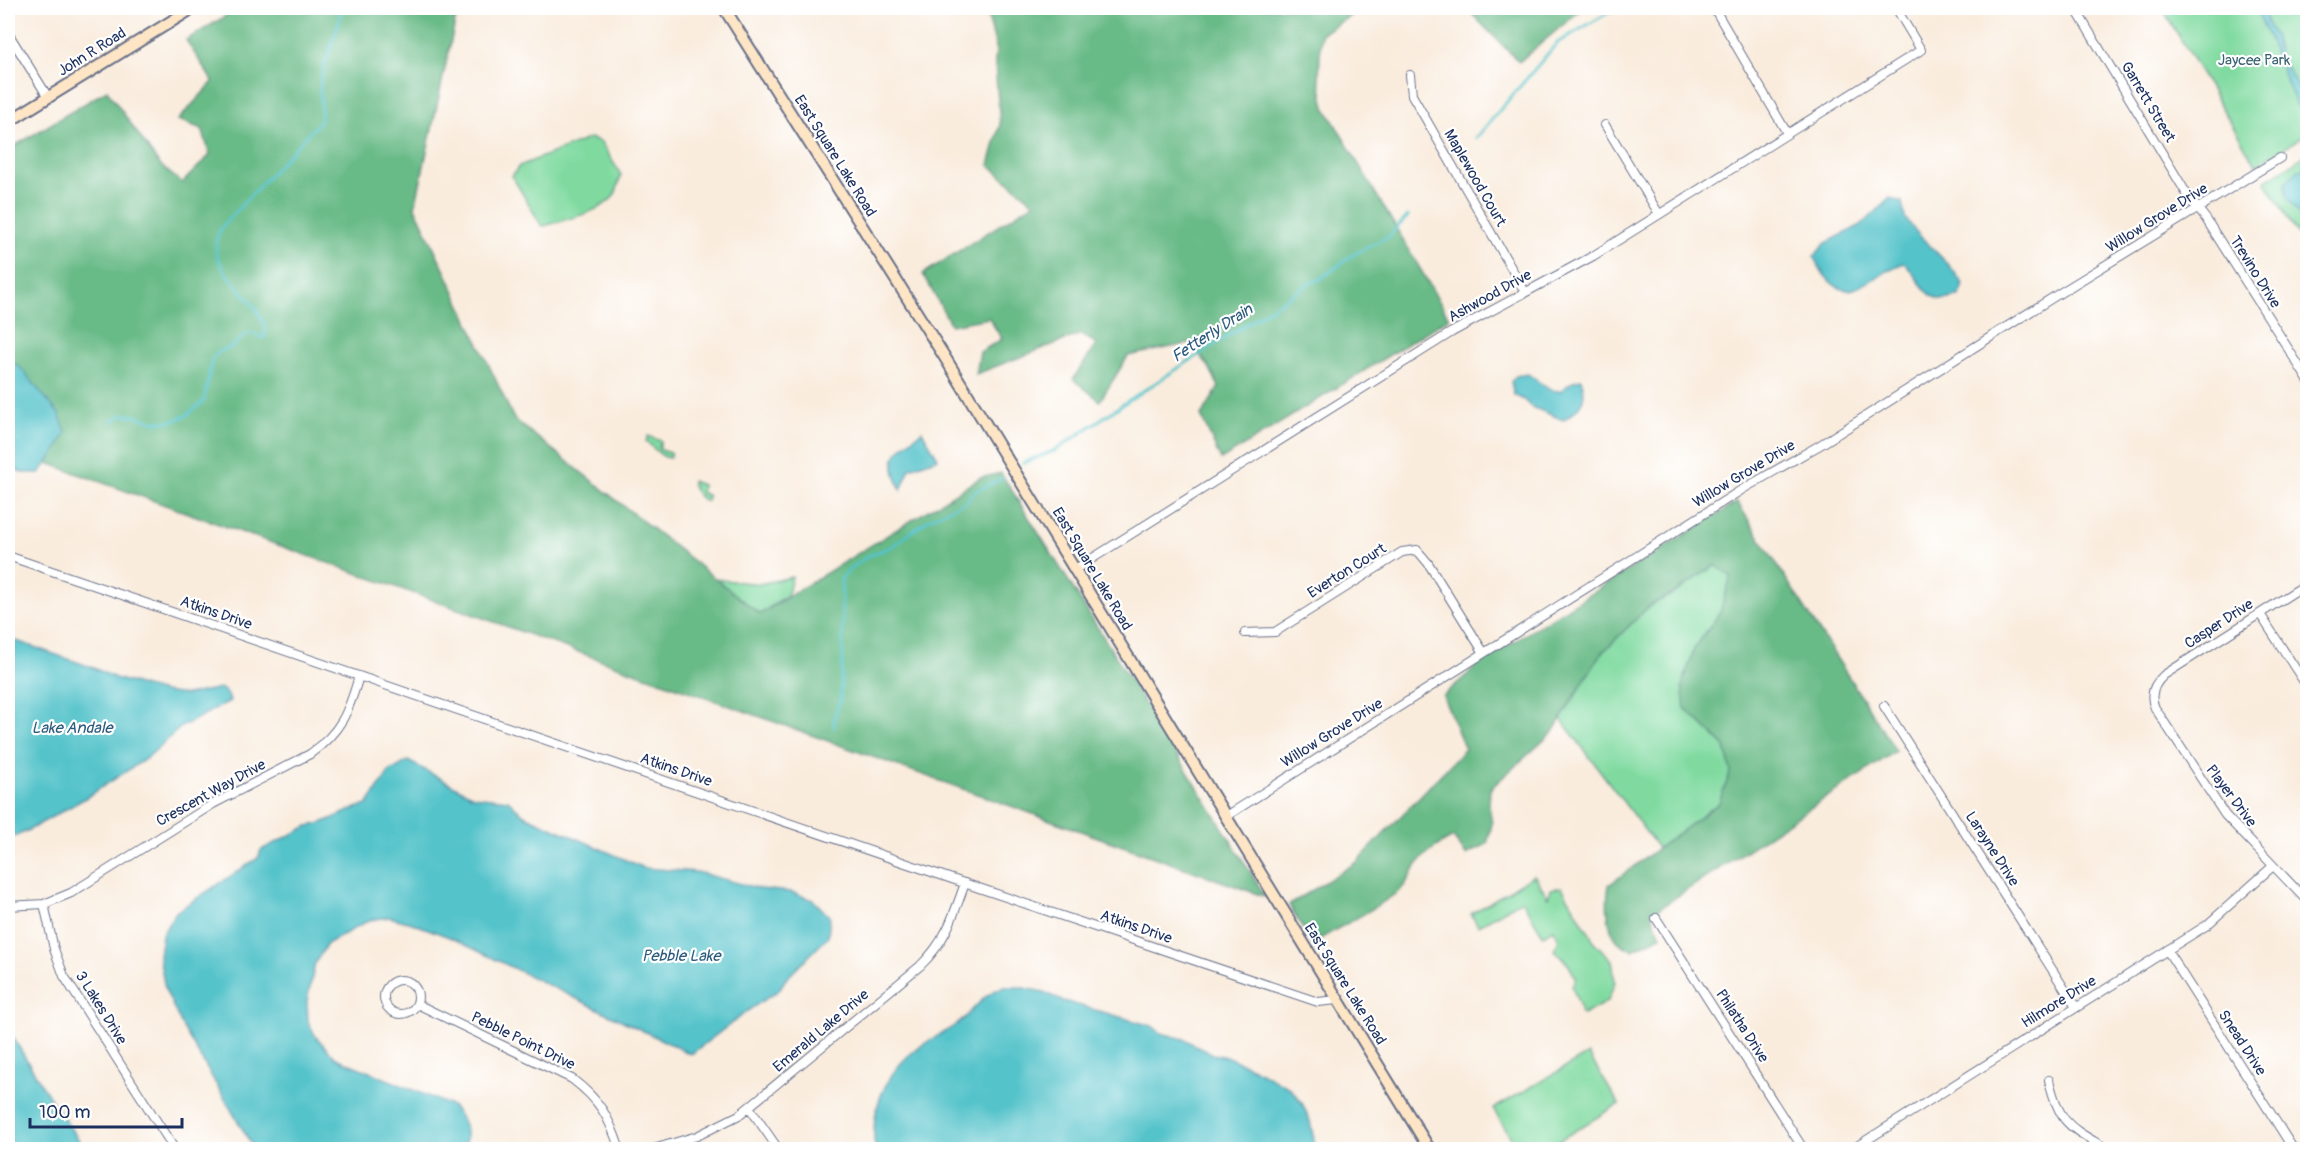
<svg xmlns="http://www.w3.org/2000/svg" width="2315" height="1157" viewBox="0 0 2315 1157" font-family="Pangolin,sans-serif">
  <style>
    .green { fill: #80daa0; stroke: #4e847f; stroke-width: 1.5 }
    .forest { fill: #68ba86; stroke: #427472; stroke-width: 1.5 }
    .water { fill: #55c3ca; stroke: #387994; stroke-width: 1.5 }
    .lines { fill: none; stroke-linecap: round; stroke-linejoin: round }
    .stream { stroke: #55c3ca; stroke-width: 3 }
    .street-casing { stroke: #69718a; stroke-width: 10 }
    .secondary-casing { stroke: #69718a; stroke-width: 14 }
    .street { stroke: #fff; stroke-width: 8 }
    .secondary { stroke: #fde5c5; stroke-width: 10 }
    .labels { text-anchor: middle; dominant-baseline: central; stroke-width: 4.5; stroke-linejoin: round; paint-order: stroke }
    .street-label { font-size: 15px; fill: #1b2f5e; stroke: #fff }
    .park-label { font-size: 15px; fill: #396272; stroke: #fff }
    .water-label { font-size: 16px; font-style: italic; fill: #2c5b7e; stroke: #fff }
  </style>
  <rect width="100%" height="100%" fill="#fff"/>
  <filter id="ink" filterUnits="userSpaceOnUse"><feTurbulence type="fractalNoise" baseFrequency=".0167" numOctaves="2"/><feDisplacementMap in="SourceGraphic" scale="12" xChannelSelector="R" yChannelSelector="G"/><feConvolveMatrix kernelMatrix="1 2 1 2 8 2 1 2 1" color-interpolation-filters="sRGB"/></filter>
  <filter id="wash" filterUnits="userSpaceOnUse"><feTurbulence type="fractalNoise" baseFrequency=".008" numOctaves="4" result="noise"/><feDisplacementMap in="SourceGraphic" scale="24" xChannelSelector="R" yChannelSelector="G"/><feGaussianBlur stdDeviation="1.35" result="paint"/><feColorMatrix in="noise" values="0 0 0 0 0 0 0 0 0 0 0 0 0 0 0 0 0 1.4 0 .05"/><feComposite in="paint" operator="in"/></filter>
  <g filter="url(#wash)">
    <rect width="100%" height="100%" fill="#f9ecdd"/>
    <!-- green -->
    <path class="green" d="M2162,8H2307V134L2256,165Z
      M590,138L601,142L621,175C619,181 617,193 613,197C600,213 563,220 544,226L541,225L512,176L519,166Z
      M2307,154V249L2265,181Z
      M648,436L661,441L659,449L672,454L670,458C661,458 653,447 646,441Z
      M692,481L702,485L701,492L708,496L707,501C700,500 691,488 692,481Z
      M1716,565L1731,576L1720,613L1694,649L1685,708L1725,747L1731,771L1719,803L1658,848L1561,719L1599,656L1649,606L1676,592Z
      M792,577L788,594L752,620L715,579L759,584Z
      M1534,875L1548,897L1551,889L1562,887L1595,943L1612,960L1615,982L1608,1001L1583,1015L1580,1012L1581,1009L1572,987L1576,978L1568,964L1554,950L1559,940L1554,929L1543,935L1522,900L1478,926L1471,914Z
      M1588,1054L1619,1104L1545,1149H1518L1493,1109Z"/>
    <!-- forest -->
    <path class="forest" d="M239,8H458L415,207L514,419L760,614L980,478L1001,473L1266,897L8,449V150L107,90L159,164L182,183L210,155L202,129L178,120L213,82L186,40Z
      M986,8H1363L1321,34L1319,77L1325,107L1449,318L1221,460L1201,416L1219,387L1209,367L1191,343L1128,356L1100,401L1073,379L1097,344L1081,334L976,374L980,352L1002,339L989,318L951,325L923,274L1034,203L989,165L1000,125L995,64L996,47Z
      M1466,8H1583L1519,62Z
      M1737,502L1896,751L1651,914L1661,936L1633,950C1629,948 1623,946 1620,943C1606,932 1606,901 1609,885L1719,803L1731,771L1725,747L1685,708L1682,686L1694,649L1720,613L1731,576L1715,565L1676,592L1649,606L1599,656L1553,732L1490,789L1489,805L1492,824L1487,844L1466,855L1453,837C1440,844 1426,852 1417,865C1411,873 1407,885 1399,891C1372,912 1340,926 1312,944L1289,905L1357,862L1465,749L1443,696L1480,663Z"/>
    <!-- water -->
    <path class="water" d="M2256,8H2264L2267,23L2275,37L2279,56L2293,78L2307,110V116L2296,104Z
      M2307,168H2308L2307,226L2287,196L2286,183L2299,169Z
      M1890,198L1902,202L1905,218L1919,235L1949,265L1963,284L1960,295C1928,311 1923,281 1904,263C1886,269 1871,283 1854,289C1835,295 1820,271 1814,257L1824,244L1863,224Z
      M8,360L19,366L59,414L66,433L57,449L40,473H23L9,467L8,463Z
      M1528,374L1550,390L1560,391L1574,381L1581,379C1589,399 1580,409 1563,420L1530,406L1524,400L1514,395L1511,382L1516,376Z
      M922,431L938,458L910,468L901,490C885,455 896,453 922,431Z
      M8,638L94,668L115,678L163,692L186,695L220,688L227,693L230,701L181,727L147,758L82,800L29,830L16,836H8Z
      M408,761L473,796L508,800L524,815L644,868L697,872L760,889L791,892L813,900L830,917L828,937L785,980L779,990L749,1010L691,1054L449,937L412,923L389,917L369,920L327,944L315,963L307,1001L308,1021L316,1037L336,1058L452,1106C464,1120 470,1132 464,1149H254L182,1026L165,989L159,956L162,934L176,912L258,858L261,850L308,826C329,824 346,809 367,805L389,772Z
      M1004,987H1019L1044,992L1060,1000L1152,1026L1161,1033L1184,1039L1212,1054L1228,1057L1255,1069L1290,1088L1302,1103L1310,1121L1316,1149H875C875,1143 873,1137 874,1131C874,1099 892,1066 918,1048C932,1038 947,1032 961,1021C975,1009 985,992 1004,987Z
      M8,1029L51,1100L85,1149H8Z"/>
    <g class="lines">
      <!-- stream -->
      <path class="stream" d="M1476,138L1557,43L1616,8
        M110,422L121,415L135,416L156,422L172,421L186,416L204,401L212,359L219,352L233,346L246,334L253,333L262,338L266,336C265,294 190,267 225,223L320,121C324,107 317,94 321,79C326,55 338,32 342,8
        M1023,463L1056,450L1129,400L1310,283L1319,280L1354,254L1388,237L1408,216
        M834,727V718L840,700L843,653L841,579L850,569L868,556L891,547L929,519L968,500L972,493L1003,478"/>
    </g>
  </g>
  <g filter="url(#ink)">
    <g class="lines">
      <!-- street casing -->
      <g class="street-casing">
        <path id="street" d="M1714,8L1787,133
          M2075,8L2188,196L2206,219L2308,380
          M8,33L48,97
          M1410,75L1412,95L1525,292
          M1605,125L1659,214
          M8,556L952,879L1318,1002L1337,1000
          M1074,570L1452,332L1593,256L1921,50L1896,8
          M2308,583L2164,675C2154,684 2149,695 2155,708L2225,815L2308,902
          M2260,614L2308,688
          M1245,633L1275,632L1402,552L1417,550L1428,563L1484,653
          M1884,706L2076,1007
          M1225,817L1743,489L1820,445L2060,293L2280,158
          M44,904L54,949L64,976L175,1150
          M8,906L44,904L71,893L213,804L310,754C341,732 349,711 359,676
          M1656,918L1804,1150
          M2167,950L2294,1150
          M384 997a17 17 0 1 1 34 0a17 17 0 1 1-34 0Z
          M417,1004L572,1079C600,1100 609,1117 620,1150
          M2049,1080C2060,1126 2070,1127 2109,1150
          M749,1107L779,1150
          M650,1150L697,1136L739,1115L920,966C946,941 953,917 965,883
          M1851,1150L2207,925L2273,866"/>
      </g>
      <!-- secondary casing -->
      <g class="secondary-casing">
        <path id="secondary" d="M724,8L944,356L1430,1150
          M8,122L193,8"/>
      </g>
      <!-- street -->
      <use href="#street" class="street"/>
      <!-- secondary -->
      <use href="#secondary" class="secondary"/>
    </g>
  </g>
  <g class="labels">
    <!-- street labels -->
    <g class="street-label">
      <text transform="translate(92 52) rotate(-32)">John R Road</text>
      <text transform="translate(2148 102) rotate(59)">Garrett Street</text>
      <text transform="translate(835 156) rotate(58)">East Square Lake Road</text>
      <text transform="translate(1475 178) rotate(60)">Maplewood Court</text>
      <text transform="translate(2157 218) rotate(-32)">Willow Grove Drive</text>
      <text transform="translate(2255 272) rotate(58)">Trevino Drive</text>
      <text transform="translate(1490 296) rotate(-29)">Ashwood Drive</text>
      <text transform="translate(1744 474) rotate(-31)">Willow Grove Drive</text>
      <text transform="translate(1092 569) rotate(59)">East Square Lake Road</text>
      <text transform="translate(1347 571) rotate(-32)">Everton Court</text>
      <text transform="translate(216 613) rotate(19)">Atkins Drive</text>
      <text transform="translate(2219 624) rotate(-33)">Casper Drive</text>
      <text transform="translate(1332 733) rotate(-32)">Willow Grove Drive</text>
      <text transform="translate(676 770) rotate(19)">Atkins Drive</text>
      <text transform="translate(211 793) rotate(-29)">Crescent Way Drive</text>
      <text transform="translate(2231 796) rotate(53)">Player Drive</text>
      <text transform="translate(1992 849) rotate(57)">Larayne Drive</text>
      <text transform="translate(1136 927) rotate(19)">Atkins Drive</text>
      <text transform="translate(1345 984) rotate(58)">East Square Lake Road</text>
      <text transform="translate(2059 1002) rotate(-32)">Hilmore Drive</text>
      <text transform="translate(101 1008) rotate(58)">3 Lakes Drive</text>
      <text transform="translate(1742 1026) rotate(57)">Philatha Drive</text>
      <text transform="translate(821 1031) rotate(-40)">Emerald Lake Drive</text>
      <text transform="translate(523 1041) rotate(26)">Pebble Point Drive</text>
      <text transform="translate(2242 1043) rotate(57)">Snead Drive</text>
    </g>
    <!-- park labels -->
    <g class="park-label">
      <text x="2254" y="60">Jaycee Park</text>
    </g>
    <!-- water labels -->
    <g class="water-label">
      <text transform="translate(1212 333) rotate(-33)">Fetterly Drain</text>
      <text x="72" y="728">Lake Andale</text>
      <text x="681" y="956">Pebble Lake</text>
    </g>
  </g>
  <!-- margin -->
  <rect width="2315" height="1157" fill="none" stroke="#fff" stroke-width="30"/>
  <!-- scale -->
  <path d="M30 1118v9h152v-9" fill="none" stroke="#1b2f5e" stroke-width="3"/>
  <text x="39" y="1118" font-size="18" fill="#1b2f5e" stroke="#ffffff" stroke-width="4.5" paint-order="stroke">100 m</text>
</svg>
